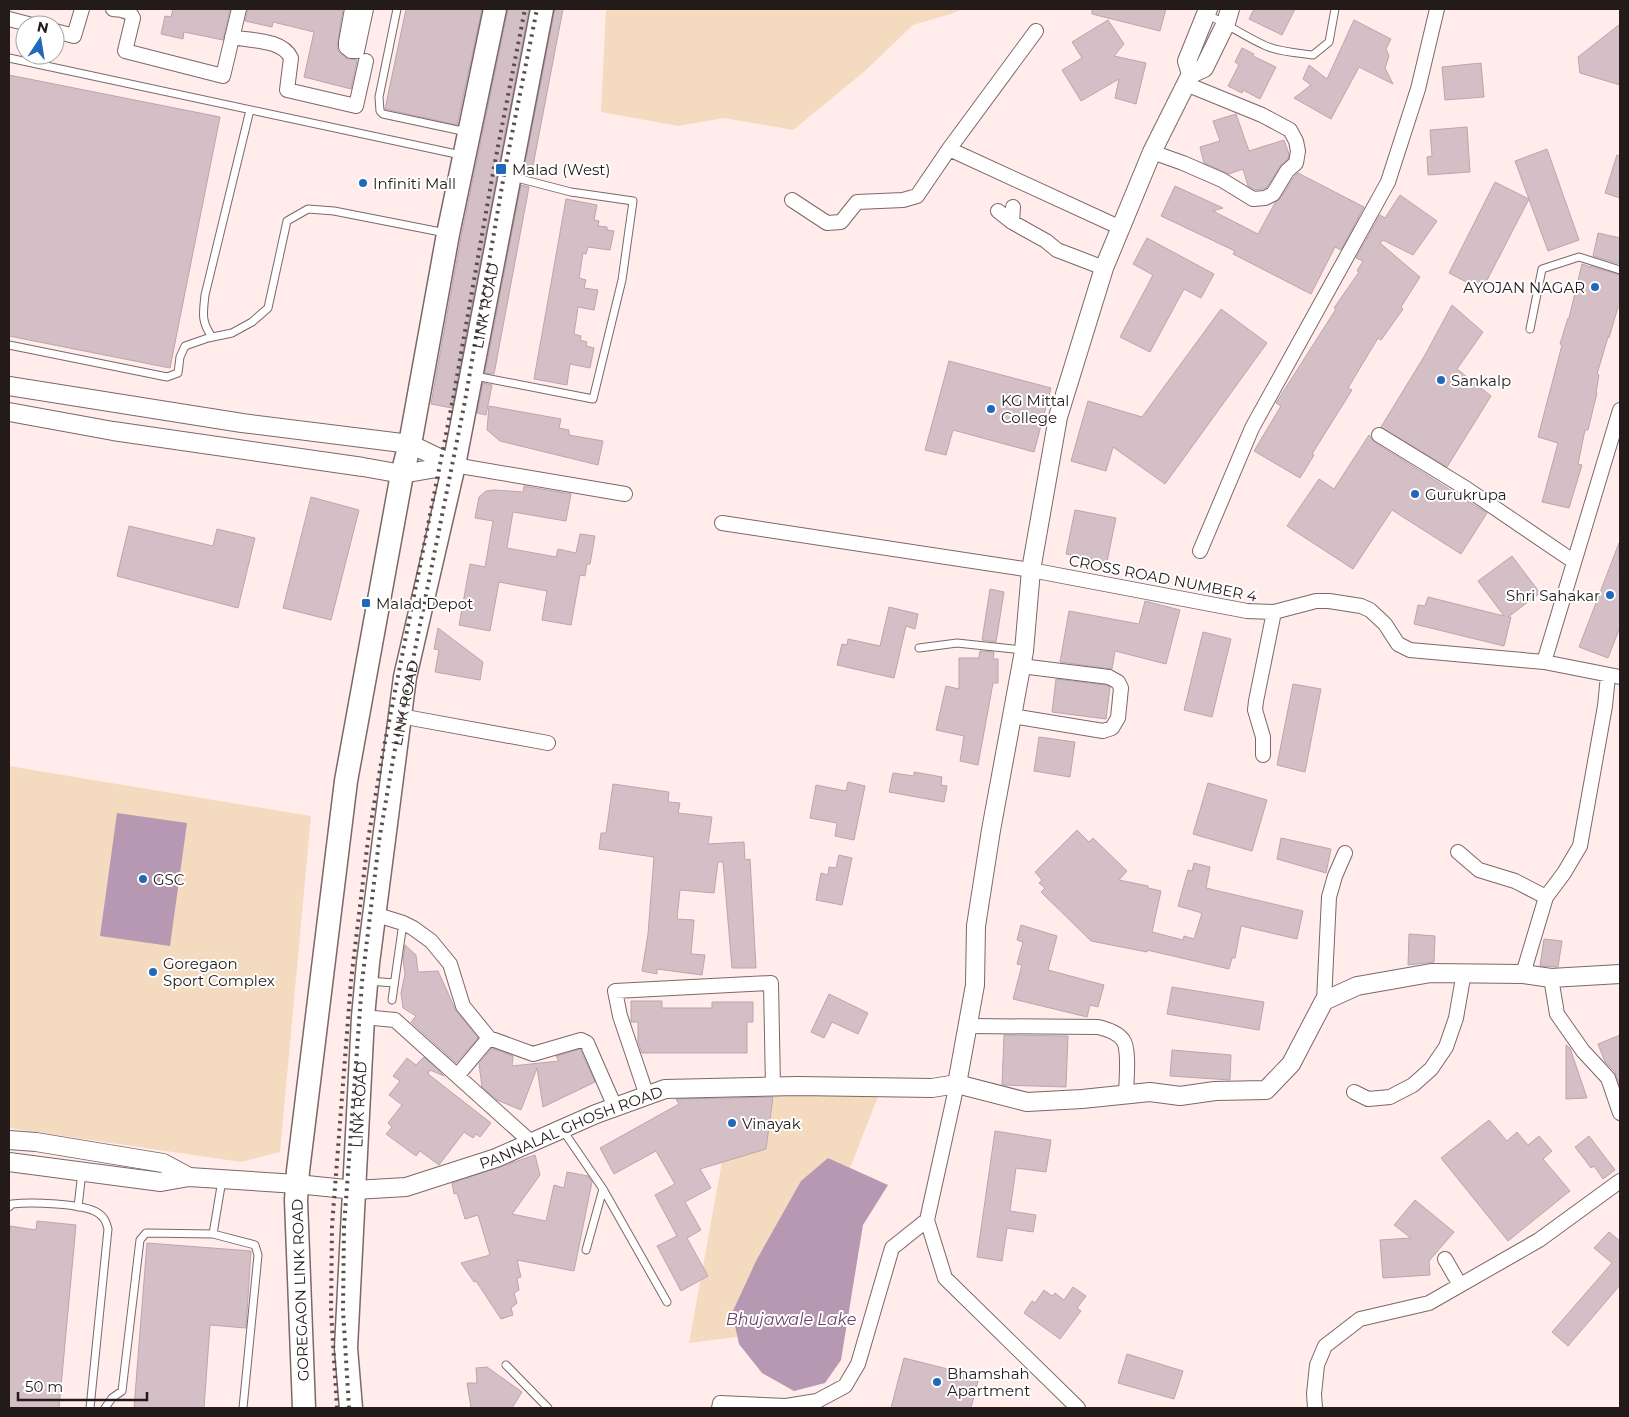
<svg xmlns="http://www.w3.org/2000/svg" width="1629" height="1417" viewBox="0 0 1629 1417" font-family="Montserrat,sans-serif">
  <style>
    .green { fill: #f4dbbf }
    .water { fill: #b698b2 }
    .building { fill: #d4bfc6; stroke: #baa6ad }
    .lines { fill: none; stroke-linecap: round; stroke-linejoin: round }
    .service-casing { stroke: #7b6867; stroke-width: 9 }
    .minor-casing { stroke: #7b6867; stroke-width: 16 }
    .tertiary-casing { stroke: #7b6867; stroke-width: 20 }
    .primary-casing { stroke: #7b6867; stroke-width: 25 }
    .service { stroke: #fff; stroke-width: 7 }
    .minor { stroke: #fff; stroke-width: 14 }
    .tertiary { stroke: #fff; stroke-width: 18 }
    .primary { stroke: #fff; stroke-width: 22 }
    .rail { stroke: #594e4d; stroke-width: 4; stroke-dasharray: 2.5 5; stroke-linecap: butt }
    .poi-dot { fill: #2168b8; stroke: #fff; stroke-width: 2 }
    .labels { text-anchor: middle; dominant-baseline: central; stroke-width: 4; stroke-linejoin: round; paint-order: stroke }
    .poi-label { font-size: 15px; fill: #231b1a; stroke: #fff; text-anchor: start }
    .street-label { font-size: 15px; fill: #231b1a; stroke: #fff }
    .water-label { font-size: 16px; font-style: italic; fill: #6a4166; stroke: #fff }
  </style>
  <rect width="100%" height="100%" fill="#ffeceb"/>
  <!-- green -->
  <path class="green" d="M606,9H962L954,13L913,25L865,71L793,130L724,118L678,126L601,112Z
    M9,766L311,816L280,1152L241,1162L9,1128Z
    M774,1093L879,1094L850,1168L828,1158L756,1261L732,1313L737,1337L689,1343L722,1162L766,1149Z"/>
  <!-- water -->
  <path class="water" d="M117,813L187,823L170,946L100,936Z
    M828,1158L888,1185L863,1225L841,1360L825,1383L794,1391L762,1373L739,1344L732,1313L756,1261L801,1181Z"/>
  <!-- building -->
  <path class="building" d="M173,9H230L223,40L184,32L183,39L161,34L165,16L171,17Z
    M248,9H343L337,47L338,51L346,58L357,60L351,89L304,77L314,32L273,22L272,27L245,21Z
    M406,9H482L457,125L385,109Z
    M508,9H529L452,408L431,404L461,237Z
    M555,9H563L531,176L523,174Z
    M1092,9H1166L1160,31L1092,14Z
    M1254,9H1295L1282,35L1249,19Z
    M1108,20L1124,44L1114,56L1146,63L1136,104L1115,98L1119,79L1081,101L1062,70L1082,58L1072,42Z
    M1354,20L1391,39L1386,49L1389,56L1385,68L1393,84L1359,67L1331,119L1294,98L1311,85L1303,79L1309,65L1327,79Z
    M1620,24V85L1580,73L1578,57Z
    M1242,48L1254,54L1253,56L1276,67L1260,99L1243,90L1242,93L1228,86L1239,65L1235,62Z
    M1481,63L1484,97L1445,100L1442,67Z
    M9,75L220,117L170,368L9,336Z
    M1236,114L1249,151L1284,140L1289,154L1288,159L1280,166L1267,187L1263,189L1255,190L1248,186L1243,169L1229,174L1204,163L1200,147L1220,141L1213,121Z
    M1467,127L1470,172L1428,175L1427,157L1432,156L1430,130Z
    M1547,149L1579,240L1548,251L1515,161Z
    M1617,155L1620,156V198L1605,193Z
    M1298,173L1364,207L1341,250L1335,247L1311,294L1233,254L1235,251L1161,216L1175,186L1223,208L1213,211L1258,234L1275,203L1280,199L1294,177Z
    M1495,182L1529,199L1482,290L1449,273Z
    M521,185L529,187L494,374L485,373Z
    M1400,195L1437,221L1413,255L1383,240L1380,243L1420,277L1401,307L1403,309L1381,340L1378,338L1348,388L1352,390L1312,454L1314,455L1300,478L1254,451L1281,406L1276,403L1336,309L1334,308L1359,272L1357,271L1363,261L1356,258L1380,215L1385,218Z
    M566,199L597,205L594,220L599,221L598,226L607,227V230L614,231L610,250L588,247L586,254L583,253L579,278L586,280L584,288L598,290L594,310L578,307L574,334L581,336L580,340L587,342L586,346L594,348L590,368L570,364L567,385L534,379Z
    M1598,233L1620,238V264L1593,256Z
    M1147,238L1214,274L1201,298L1184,289L1150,352L1120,337L1153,275L1133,264Z
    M1582,264L1588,266L1589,268L1590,266L1620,275V307H1618L1609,338L1608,337L1597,374L1599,375L1596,393H1597L1588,430H1585L1578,464L1582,465L1569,508L1542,502L1558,443L1538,437L1562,345L1560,344L1568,318H1569Z
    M1452,305L1483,332L1457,369L1491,396L1447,467L1381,427L1425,355Z
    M1221,309L1267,343L1165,484L1113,447L1106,471L1071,461L1088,401L1142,417Z
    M949,361L1051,388L1034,452L953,430L946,455L925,450Z
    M483,383L492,385L486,415L477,413Z
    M489,406L561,419L559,428L569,430V435L603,441L598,465L500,441L487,430Z
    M1369,435L1374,442L1487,513L1461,554L1392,510L1353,569L1287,526L1319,479L1334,489Z
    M524,486L571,494L566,521L513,512L507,548L556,557L558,549L576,553L580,534L595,536L590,564H587L585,576L580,575L571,625L542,620L547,591L499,582L490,631L459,625L470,564L485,567L493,521L475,518L479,497L486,491L494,490L523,492Z
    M311,497L359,510L331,620L283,608Z
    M1075,510L1116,518L1107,562L1066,554Z
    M129,526L213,546L217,529L255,538L238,608L117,576Z
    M1619,543L1620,627L1608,658L1579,647Z
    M1512,556L1540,593L1508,617H1511L1504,646L1414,624L1418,605L1425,606L1428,597L1504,616L1478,581Z
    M990,589L1004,592L996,642L982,640Z
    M1145,601L1180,610L1166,664L1115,651L1112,669L1060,662L1069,611L1139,624Z
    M889,607L918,614L915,629L906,626L894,678L837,665L842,644L847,645L848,639L880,646Z
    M438,628L483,662L480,680L435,672L439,650L434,649Z
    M1203,632L1231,639L1212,717L1184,710Z
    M980,651L994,652L993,659H998V683H993L978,765L960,761L964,736L936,730L946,686L959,689V658H979Z
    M1056,679L1106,685L1110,687L1106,719L1052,712Z
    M1293,684L1321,689L1305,772L1277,765Z
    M1039,737L1075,742L1070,777L1034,771Z
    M914,772L942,777L941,785L947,786L944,802L889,792L893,773L914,776Z
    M848,782L865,786L854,840L835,836L837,823L810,818L816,785L846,791Z
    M1208,783L1267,800L1252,851L1193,834Z
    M613,784L669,792L668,802L680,803L678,813L712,817L708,844L744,842L745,860L750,859L756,968H732L723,862H718L714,893L680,890L677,919L694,920L691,954L705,955L702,975L657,969V974L642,971L648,934L654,857L599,849L601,833H606Z
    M1077,830L1089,842L1093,838L1127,871L1119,880L1148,886V888L1161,891L1152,932L1183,940L1184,936L1194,939L1202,913L1178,906L1188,870L1192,871L1194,863L1210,867L1206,888L1303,911L1297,939L1241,926L1235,958H1232L1229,969L1147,950V952L1091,941L1041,892L1045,888L1039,883L1042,880L1035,872Z
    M1281,838L1331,849L1326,873L1277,859Z
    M839,855L852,858L842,905L816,900L821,873L828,875L829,867L836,868Z
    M1021,925L1057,936L1048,970L1104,985L1098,1007L1090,1005L1087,1017L1013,999L1022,965L1017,964L1023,942L1017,940Z
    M1409,934L1435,936L1434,962L1408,965Z
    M1544,939L1562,941L1558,967L1540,966Z
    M405,945L416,955L418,972L438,971L456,1011L478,1038L456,1063L411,1022L416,1016L403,1008L401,993L405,974L403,960Z
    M1172,987L1264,1002L1259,1030L1167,1014Z
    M829,994L868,1013L858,1034L832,1022L824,1038L811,1032Z
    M631,1001H662V1008H712V1002H753V1022H747V1053H642L638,1041V1022H631Z
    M1004,1035L1068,1036L1066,1087L1002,1085Z
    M1620,1035V1087L1615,1072L1605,1062L1598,1044Z
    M1566,1045L1570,1048L1587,1098L1566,1099Z
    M492,1048L513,1056L512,1066L559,1061L556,1056L580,1049L595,1082L543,1107L537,1068L521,1110L497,1100L482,1087L479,1064Z
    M1172,1050L1231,1055L1230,1080L1170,1076Z
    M424,1057L444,1076L430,1070L428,1074L491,1123L480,1137L476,1134L473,1138L464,1132L439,1165L420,1151L416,1156L386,1134L392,1127L388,1123L402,1105L389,1095L400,1081L393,1076L407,1058L416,1065Z
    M773,1097L766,1149L700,1169L711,1188L685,1202L701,1230L687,1238L708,1276L681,1291L657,1246L677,1236L655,1195L675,1184L656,1151L614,1174L600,1148L679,1104L676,1099Z
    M1489,1120L1507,1141L1517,1132L1528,1145L1539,1136L1552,1151L1543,1159L1570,1191L1508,1241L1441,1158Z
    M995,1131L1051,1140L1046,1172L1016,1168L1010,1211L1036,1215L1033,1232L1007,1228L1002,1261L977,1257Z
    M1589,1136L1615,1170L1603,1179L1594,1166L1591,1168L1575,1147Z
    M535,1155L540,1175L512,1214L546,1221L554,1185L564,1188L567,1172L588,1176L592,1182L574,1271L517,1260L521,1277L517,1278L519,1290L514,1293L517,1303L511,1308L513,1315L501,1319L476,1281L474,1282L461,1263L490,1255L478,1215L465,1219L457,1193L454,1194L452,1183Z
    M1415,1200L1454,1232L1429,1261L1430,1275L1383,1278L1380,1240L1411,1238L1394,1225Z
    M37,1221L76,1225L59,1408H9V1244L10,1226L36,1230Z
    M1609,1232L1620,1241V1285L1568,1346L1552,1332L1612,1263L1594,1248Z
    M147,1243L251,1251L246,1328L210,1325L204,1408H134Z
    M1073,1287L1086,1296L1077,1308L1081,1311L1060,1339L1024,1313L1032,1301L1035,1303L1044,1290L1052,1296L1055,1293L1064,1300Z
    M1127,1354L1183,1371L1174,1399L1118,1383Z
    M904,1358L979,1377L971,1408H891Z
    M487,1367L522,1392L512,1408H471L467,1383H477L476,1368Z"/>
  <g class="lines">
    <!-- service casing -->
    <g class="service-casing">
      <path id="service" d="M397,9L379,97L380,111L383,114L467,132
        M1206,14C1227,24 1246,37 1266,46C1280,52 1298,53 1313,55L1329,42L1335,9
        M9,58L461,155
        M1530,329L1542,269L1579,257L1620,270
        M212,337C201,321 203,314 205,295L250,110
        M9,345L167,377L178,373L180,357L185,346L208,338L232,333L252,322L268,308L287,221L308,209L334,211L446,233
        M475,376L593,399L622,280L633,201L571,192L513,177
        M919,648L957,643L1023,650
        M369,981L394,983
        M392,1000L403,923
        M562,1129L603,1189L667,1302
        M222,1180L213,1234L255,1245L258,1255L243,1408
        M9,1207L12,1204C30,1202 83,1203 98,1213C104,1217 106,1221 108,1229L90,1408
        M78,1207L82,1172
        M586,1250L603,1189
        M506,1365L548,1408
        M105,1408L112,1398L122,1391L140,1240L146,1233L213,1234"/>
    </g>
    <!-- minor casing -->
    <g class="minor-casing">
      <path id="minor" d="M113,9C121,10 130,10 133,18L125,51L223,76L239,9
        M352,9L346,42V47L351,51H357L366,9
        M9,19L32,25
        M55,31L74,36L82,9
        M1036,31L949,149L1121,228
        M232,37C251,41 282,39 291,58L287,90L356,106L366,61
        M1152,152L1183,163L1222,180L1253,199L1265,198L1273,194L1287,171L1296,163L1298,151L1296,141L1290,130L1262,115L1186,84
        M792,200L827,223L841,222L857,202L903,200L917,196L949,149
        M1013,207L1012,222L1046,241L1057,250L1104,268
        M998,211L1012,222
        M1379,435L1467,489L1573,561
        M454,465L625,494
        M722,523L1031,570L1247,611L1274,612L1316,601H1329L1361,606L1370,610L1385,624L1398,644L1410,650L1544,662L1620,677
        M1200,551L1252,428L1388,182L1418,89L1437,9
        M1544,662L1620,410
        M400,716L548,743
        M1012,716L1103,731L1112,728L1118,718L1121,688L1118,682L1109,677L1021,666
        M1263,755V737L1255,710L1256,701L1274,612
        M1458,852L1479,870L1515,881L1546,897
        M374,914L403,923L413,928L431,941L450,964L463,1006L489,1038L457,1076
        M1523,974L1546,897L1564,873L1580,846L1605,706L1608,676
        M1551,978L1557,1014L1583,1051L1608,1078L1620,1113
        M1324,1001L1329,897L1335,876L1345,853
        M363,1017L395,1020L532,1143
        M968,1026L1098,1027C1107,1029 1117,1032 1123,1040C1130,1049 1126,1083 1126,1096
        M489,1038L533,1054L581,1040L587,1043L615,1107
        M957,1084L927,1220L945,1278L1078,1408
        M1354,1092L1368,1099L1390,1097L1413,1085L1431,1069L1446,1047L1456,1018L1464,972
        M647,1096L620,1016L615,991L771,983L773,1087
        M1445,1259L1460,1285
        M719,1408L720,1403L786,1406L817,1401L845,1386L858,1364L892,1248L927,1220
        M1315,1408L1314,1394L1317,1365L1325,1346L1360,1319L1429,1303L1539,1240L1620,1181"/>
    </g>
    <!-- tertiary casing -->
    <g class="tertiary-casing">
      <g id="tertiary">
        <path d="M1191,74L1187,61L1208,9"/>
        <path d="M9,386L242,423L410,444L454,465"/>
        <path d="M9,412L113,431L363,467L402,474L454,465"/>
        <path d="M957,1084L975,985L976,926L991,830L1024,651L1031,570L1058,417L1104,268L1152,152L1191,74L1204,68L1226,23L1230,9"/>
        <path d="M9,1140L36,1142L163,1163L189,1177"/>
        <path id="s1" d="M9,1162L161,1182L189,1177L297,1184L355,1190L406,1187L496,1158L596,1114L665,1089L798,1086L932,1088L957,1084L1027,1102L1082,1099L1150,1092L1180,1096L1215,1091L1266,1090L1291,1064L1324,1001L1357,986L1431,973L1523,974L1551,978L1620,974"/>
      </g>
    </g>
    <!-- primary casing -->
    <g class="primary-casing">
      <g id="primary">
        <path d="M304,1408L296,1200L298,1171L346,781L402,474L410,444L448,234L495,9"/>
        <path id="s2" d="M351,1408L346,1348L363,1017L368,963L405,677L454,465L542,9"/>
      </g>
    </g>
    <!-- service -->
    <use href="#service" class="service"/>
    <!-- minor -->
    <use href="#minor" class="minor"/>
    <!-- tertiary -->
    <use href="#tertiary" class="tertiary"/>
    <!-- primary -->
    <use href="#primary" class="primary"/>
    <!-- rail -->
    <g class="rail">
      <path d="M337,1408L331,1310L332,1226L351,981L368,840L383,752L453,399L494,167L525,9"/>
      <path id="s3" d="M349,1408L343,1310L344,1227L362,982L379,841L394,754L465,401L505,169L537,9"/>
    </g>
  </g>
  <!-- markers -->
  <g class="poi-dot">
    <rect x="495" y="163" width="12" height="12" rx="2.5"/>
    <circle cx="363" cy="183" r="5"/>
    <circle cx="1595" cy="287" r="5"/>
    <circle cx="1441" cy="380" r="5"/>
    <circle cx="991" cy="409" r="5"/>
    <circle cx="1415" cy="494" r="5"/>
    <circle cx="1610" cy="595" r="5"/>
    <rect x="361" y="598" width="10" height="10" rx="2.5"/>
    <circle cx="143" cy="879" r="5"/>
    <circle cx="153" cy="972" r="5"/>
    <circle cx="732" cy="1123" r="5"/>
    <circle cx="937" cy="1382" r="5"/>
  </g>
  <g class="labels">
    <!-- poi labels -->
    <g class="poi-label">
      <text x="512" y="169">Malad (West)</text>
      <text x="373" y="183">Infiniti Mall</text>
      <text x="1585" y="287" text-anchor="end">AYOJAN NAGAR</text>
      <text x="1451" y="380">Sankalp</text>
      <text x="1001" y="400">KG Mittal<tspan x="1001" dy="17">College</tspan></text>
      <text x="1425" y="494">Gurukrupa</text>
      <text x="1600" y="595" text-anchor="end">Shri Sahakar</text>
      <text x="376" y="603">Malad Depot</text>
      <text x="153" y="879">GSC</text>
      <text x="163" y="963">Goregaon<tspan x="163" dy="17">Sport Complex</tspan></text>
      <text x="742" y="1123">Vinayak</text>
      <text x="947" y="1373">Bhamshah<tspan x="947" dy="17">Apartment</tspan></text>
    </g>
    <!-- street labels -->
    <g class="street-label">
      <text stroke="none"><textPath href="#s2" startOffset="1114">LINK ROAD</textPath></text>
      <text transform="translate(1163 578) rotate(11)">CROSS ROAD NUMBER 4</text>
      <text stroke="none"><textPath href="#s3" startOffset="709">LINK ROAD</textPath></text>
      <text stroke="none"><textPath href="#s2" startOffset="304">LINK ROAD</textPath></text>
      <text stroke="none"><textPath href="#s1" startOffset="575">PANNALAL GHOSH ROAD</textPath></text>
      <text transform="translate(300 1290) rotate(-92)">GOREGAON LINK ROAD</text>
    </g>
    <!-- water labels -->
    <g class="water-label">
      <text x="791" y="1319">Bhujawale Lake</text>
    </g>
  </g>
  <!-- border -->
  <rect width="1629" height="1417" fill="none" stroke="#231b1a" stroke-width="20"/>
  <!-- north arrow -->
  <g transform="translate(40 40) rotate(12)"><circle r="24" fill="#ffffff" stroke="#a7a4a3"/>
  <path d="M0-4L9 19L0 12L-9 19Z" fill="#2168b8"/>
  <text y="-8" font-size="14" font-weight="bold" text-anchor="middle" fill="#231b1a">N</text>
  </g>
  <!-- scale -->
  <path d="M18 1392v8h129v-8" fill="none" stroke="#231b1a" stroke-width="2.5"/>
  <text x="25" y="1392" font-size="15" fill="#231b1a" stroke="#ffffff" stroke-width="4" paint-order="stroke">50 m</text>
</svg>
